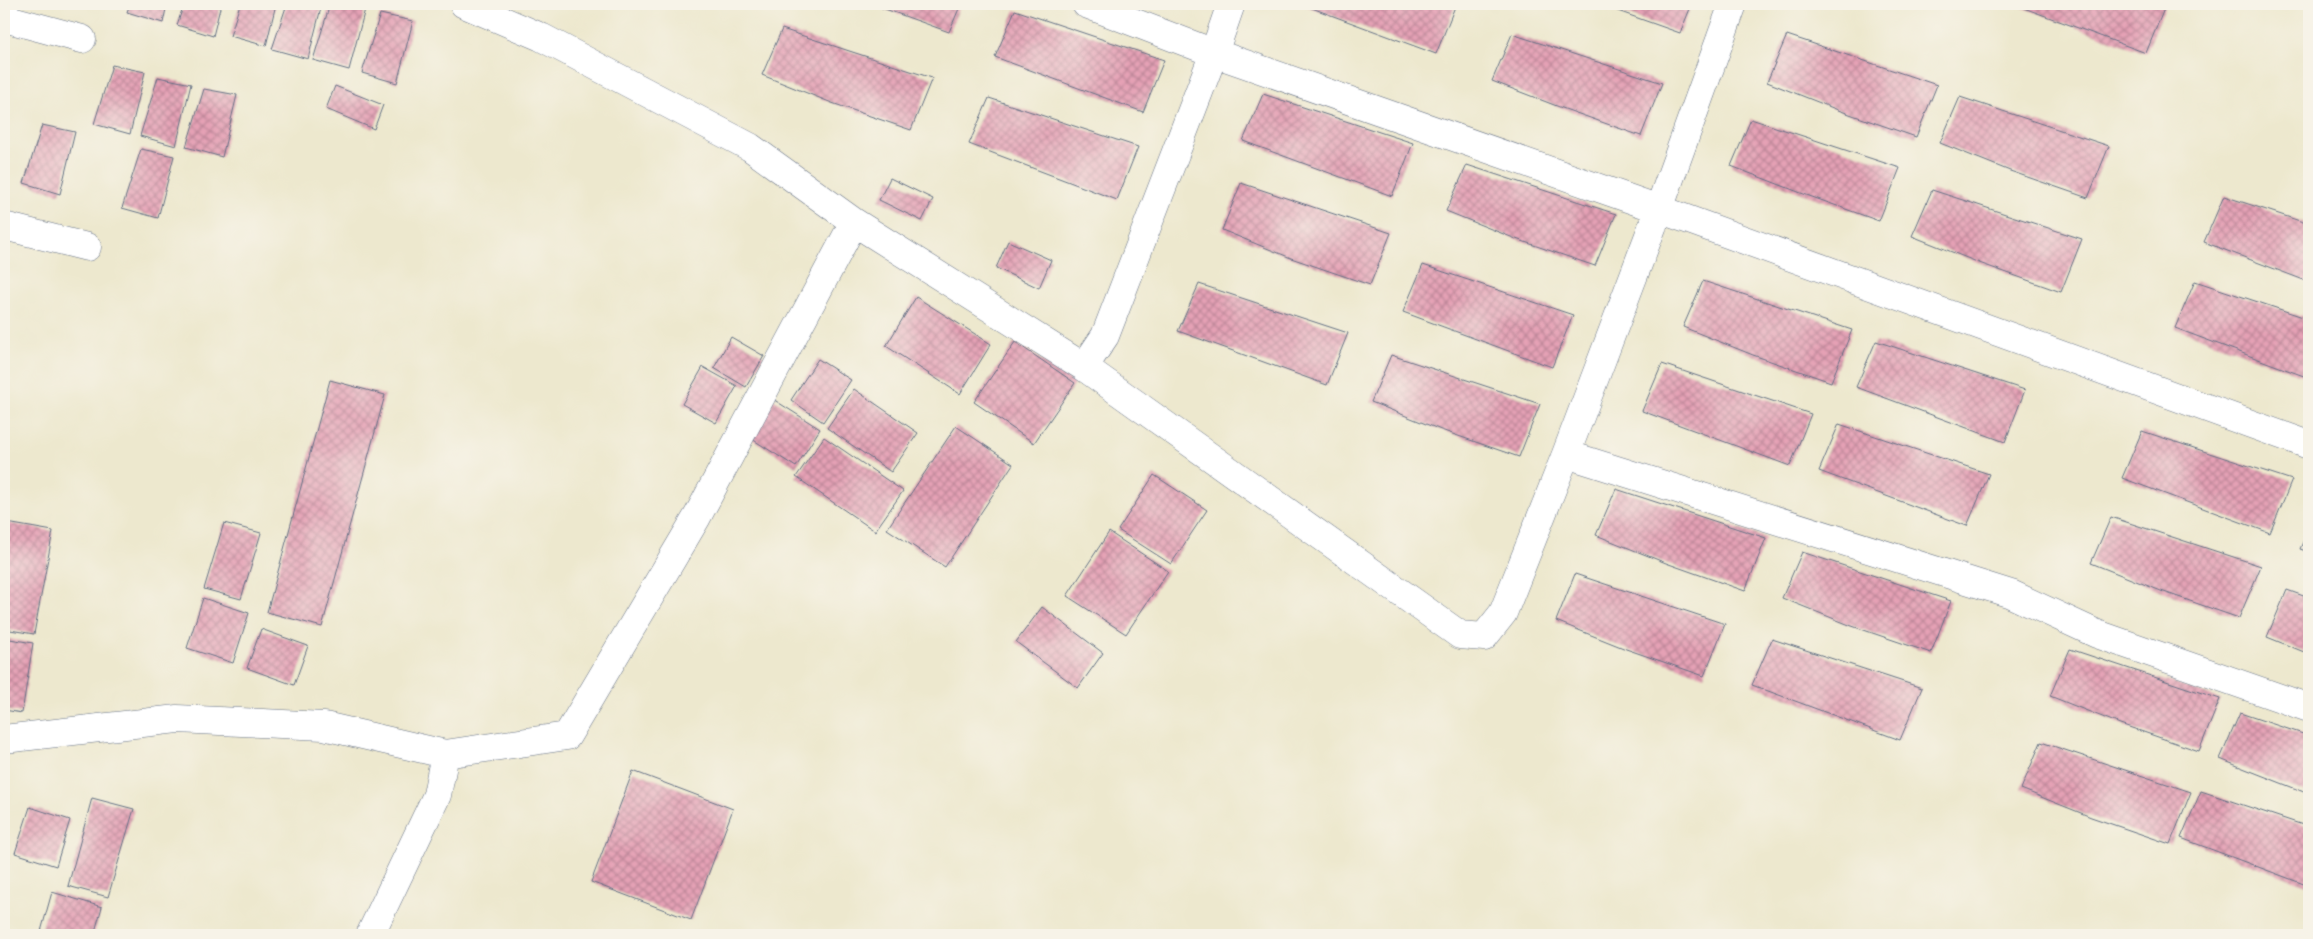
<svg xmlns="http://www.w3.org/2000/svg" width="2313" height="939" viewBox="0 0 2313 939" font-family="Mynerve,sans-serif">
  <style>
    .building { fill: url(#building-cross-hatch) }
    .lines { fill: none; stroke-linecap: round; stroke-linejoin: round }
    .street-casing { stroke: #647085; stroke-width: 29 }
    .street { stroke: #fff; stroke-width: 28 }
  </style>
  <defs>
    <pattern id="building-cross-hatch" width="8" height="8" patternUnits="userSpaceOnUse" patternTransform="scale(1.25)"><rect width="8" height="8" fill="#e5a1b5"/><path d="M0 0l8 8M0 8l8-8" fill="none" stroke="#b98496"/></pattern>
  </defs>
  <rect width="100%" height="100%" fill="#f7f3e8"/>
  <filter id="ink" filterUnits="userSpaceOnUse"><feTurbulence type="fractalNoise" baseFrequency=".02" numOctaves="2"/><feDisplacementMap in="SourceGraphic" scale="10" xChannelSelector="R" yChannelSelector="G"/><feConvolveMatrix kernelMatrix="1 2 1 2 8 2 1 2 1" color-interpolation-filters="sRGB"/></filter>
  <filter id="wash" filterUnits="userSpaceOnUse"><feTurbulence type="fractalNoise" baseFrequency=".0096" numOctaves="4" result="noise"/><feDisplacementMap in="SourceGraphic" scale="20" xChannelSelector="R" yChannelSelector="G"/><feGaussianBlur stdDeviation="1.12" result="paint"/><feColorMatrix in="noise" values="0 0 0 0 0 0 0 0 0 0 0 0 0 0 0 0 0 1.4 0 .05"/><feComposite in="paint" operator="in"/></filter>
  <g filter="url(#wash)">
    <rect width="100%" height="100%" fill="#ede8ce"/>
    <g id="blocks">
      <!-- building -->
      <path class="building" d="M130,4H167L163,23L127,12Z
        M184,4H221L213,36L177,25Z
        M240,4H276L266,46L230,36Z
        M287,4H322L308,59L272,49Z
        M330,4L365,9L349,70L313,60Z
        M871,4H961L949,32Z
        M1301,4H1456L1436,54Z
        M1598,4H1692L1680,33Z
        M2013,4H2166L2146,53Z
        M1015,10L1164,60L1143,112L995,57Z
        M380,14L413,21L397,83L362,73Z
        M782,29L932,78L911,130L832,103L762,75Z
        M1512,34L1662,83L1641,136L1562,108L1492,81Z
        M1787,35L1937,85L1916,137L1838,110L1767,82Z
        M112,65L145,72L130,134L94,124Z
        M158,77L191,84L176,146L140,136Z
        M335,86L383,105L374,129L326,109Z
        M204,89L237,95L222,157L186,147Z
        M1263,94L1413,143L1392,196L1243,141Z
        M1960,97L2109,146L2088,198L2010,171L1940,143Z
        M989,98L1138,147L1117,200L969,144Z
        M1751,119L1900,168L1879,221L1801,193L1731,166Z
        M42,125L75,132L60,194L24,183Z
        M141,149L174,156L158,218L122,208Z
        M1467,165L1616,214L1595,266L1516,239L1446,211Z
        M890,178L933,199L922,221L879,200Z
        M1241,183L1391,233L1370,285L1291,258L1222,230Z
        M1932,190L2082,239L2061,292L1982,264L1912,236Z
        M2224,196L2309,224V282L2204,242Z
        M1008,241L1051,260L1039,288L996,268Z
        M1423,265L1573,315L1552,367L1403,312Z
        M1703,281L1852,330L1831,382L1753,355L1683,327Z
        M2195,281L2309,319V378L2175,328Z
        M1199,284L1348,333L1327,385L1178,331Z
        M916,297L991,344L960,394L886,346Z
        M731,337L764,356L746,387L714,368Z
        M1876,341L2025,390L2005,442L1856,387Z
        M1015,342L1075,383L1034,443L974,402Z
        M1391,355L1540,404L1519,457L1441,430L1371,402Z
        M818,359L851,380L823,422L791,400Z
        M1662,364L1811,414L1790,466L1642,411Z
        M703,367L737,386L716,423L682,404Z
        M330,380L385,395L322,627L267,612Z
        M854,389L918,433L891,472L827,428Z
        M768,396L820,429L796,467L744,434Z
        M1839,424L1989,474L1967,526L1819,471Z
        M956,426L1013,464L945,567L887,529Z
        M2142,431L2292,480L2270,533L2122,478Z
        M824,437L903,491L875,531L796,477Z
        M1154,475L1207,510L1171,564L1118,530Z
        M1616,489L1766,538L1745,591L1666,563L1596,535Z
        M2111,517L2261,566L2239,618L2161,591L2091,563Z
        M7,523L53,531L34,634L4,629V544Z
        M224,523L261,533L241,599L204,589Z
        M2309,528V552L2300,549Z
        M1109,532L1168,571L1126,634L1067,596Z
        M1802,552L1951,601L1931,653L1852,626L1782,598Z
        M1575,574L1725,624L1704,676L1626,649L1556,621Z
        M2287,590L2309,598V654L2267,637Z
        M203,598L249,613L233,663L187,648Z
        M1042,607L1103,653L1078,688L1016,642Z
        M261,629L308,646L294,685L247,668Z
        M4,638L33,643L22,713L4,710Z
        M1772,639L1922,688L1900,740L1752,685Z
        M2070,649L2220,699L2199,751L2120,724L2050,696Z
        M2240,713L2309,736V794L2220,759Z
        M2041,742L2191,792L2170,844L2091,817L2021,789Z
        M633,771L733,809L691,920L591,882Z
        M2201,791L2309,827V886L2181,838Z
        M92,798L134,809L108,897L68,886Z
        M30,807L70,820L56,866L15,853Z
        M52,892L102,907L94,935H40Z"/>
    </g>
  </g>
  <g filter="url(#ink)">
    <use href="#blocks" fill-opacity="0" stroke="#647085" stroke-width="1"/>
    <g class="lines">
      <!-- street casing -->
      <g class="street-casing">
        <path id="street" d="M464,4L541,37L750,147L854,222L1084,367L1460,635L1484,637L1503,613L1566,454L1659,209L1733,4
          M1086,4L1214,53L1659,209L2309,445
          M4,18L82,39
          M4,226L87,247
          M1084,367L1105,336L1214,53L1231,4
          M1566,454L2011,594L2097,634L2309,708
          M4,739L177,719L324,726L445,754L567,736L697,517L854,222
          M370,935L437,795L445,754"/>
      </g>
      <!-- street -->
      <use href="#street" class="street"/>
    </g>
  </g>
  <!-- margin -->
  <rect width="2313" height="939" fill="none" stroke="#f7f3e8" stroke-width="20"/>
</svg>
